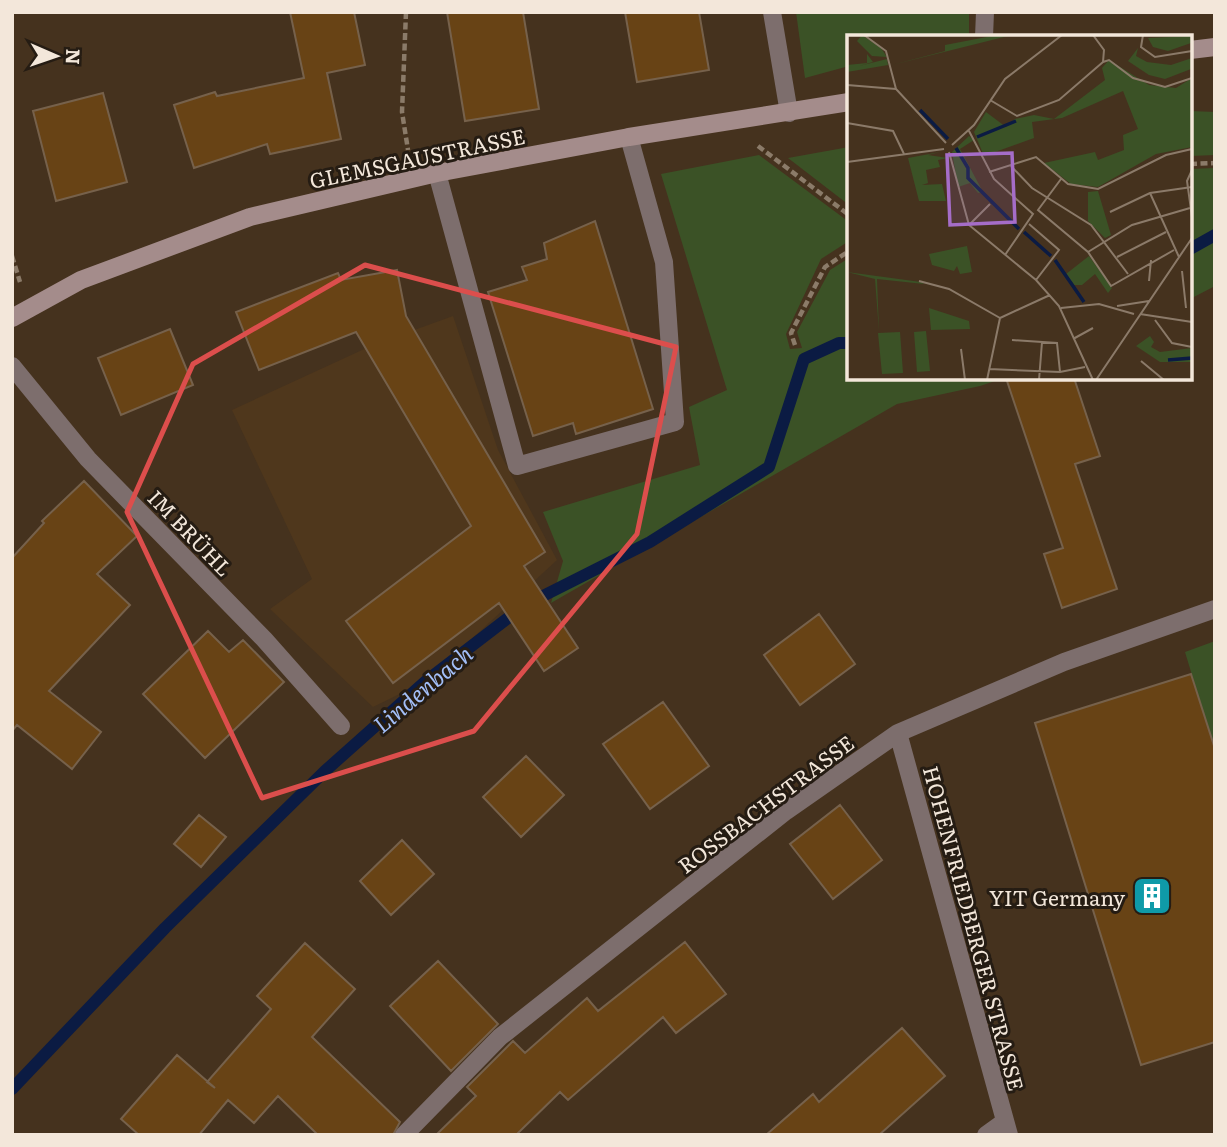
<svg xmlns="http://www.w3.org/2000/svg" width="1227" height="1147" viewBox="0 0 1227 1147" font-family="Literata,serif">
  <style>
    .built { fill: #4f371c }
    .green { fill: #3b5226 }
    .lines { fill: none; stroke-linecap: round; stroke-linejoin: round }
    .stream { stroke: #0b1b43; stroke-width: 12 }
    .building { fill: #684315; stroke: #76614b; stroke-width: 2 }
    .path { stroke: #8b7b69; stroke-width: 4.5; stroke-dasharray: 7 3.5; stroke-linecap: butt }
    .lane { stroke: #7d6e6d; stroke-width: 18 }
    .street { stroke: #7d6e6d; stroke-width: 18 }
    .secondary { stroke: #a48c8b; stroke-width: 18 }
    .marked { fill: none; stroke: #dc4e4c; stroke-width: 5; stroke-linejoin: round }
    .labels { text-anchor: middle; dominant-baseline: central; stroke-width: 6; stroke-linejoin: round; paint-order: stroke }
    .street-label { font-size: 21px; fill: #f3e7da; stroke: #251c13 }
    .poi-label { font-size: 21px; fill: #f3e7da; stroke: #251c13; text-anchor: end }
    .water-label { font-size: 23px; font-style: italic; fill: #a2bef7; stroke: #251c13 }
    .inset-river { fill: none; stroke: #0b1b43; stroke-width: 3.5 }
    .inset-road { fill: none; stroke: #8b7a69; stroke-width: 2 }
    .view { fill: #a56dc8; fill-opacity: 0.15; stroke: #a56dc8; stroke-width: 3.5 }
    .inset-edge { fill: none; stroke: #f3e7da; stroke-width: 3.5 }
  </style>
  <rect width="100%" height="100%" fill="#45321e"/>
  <!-- built -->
  <path class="built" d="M453,316L498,450L557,560L426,681L373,707L270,609L312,579L232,410L373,345Z"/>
  <!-- green -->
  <path class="green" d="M796,12H969V35L849,37V66L805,78Z
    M1190,111L1215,112V155L1190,156Z
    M849,147V205L788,158Z
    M759,155L849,222V241L821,259L786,334L790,349L802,348L797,332L830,270L849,258V378H1004L980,386L897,404L551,603L563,561L543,512L700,465L689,407L727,390L661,174Z
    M1215,168V286L1190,299V169Z
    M1215,641V751L1185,652Z"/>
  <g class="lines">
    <!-- stream -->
    <path class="stream" d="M1190,249L1215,235
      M12,1089L165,928L325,771L426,681L525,605L650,542L769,467L804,359L839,343H849"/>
  </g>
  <!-- building -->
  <path class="building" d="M290,12H354L365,65L327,73L341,139L270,154L267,144L194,168L174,105L215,92L217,96L304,78Z
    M447,12H523L539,109L465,121Z
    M625,12H699L709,70L637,82Z
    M103,93L127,182L56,201L33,111Z
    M595,221L653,409L576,434L573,423L533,436L488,292L527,280L522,267L547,259L544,243Z
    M397,270L406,316L545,552L524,566L578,648L544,671L499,603L393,683L346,621L471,526L356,332L259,370L236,312L338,273L341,280Z
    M170,329L193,385L121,415L98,358Z
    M1006,378H1074L1100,456L1075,464L1117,589L1062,608L1044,554L1063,548Z
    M84,481L137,536L97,574L130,605L49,691L101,732L72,769L17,725L12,731V558L44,523L42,521Z
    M819,614L855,664L800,705L764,655Z
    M208,631L229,652L243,640L284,682L205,758L143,694Z
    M1191,674L1215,749V1042L1141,1065L1035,723Z
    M663,702L709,766L650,809L603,744Z
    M526,756L564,795L521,837L483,797Z
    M840,805L882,860L833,899L790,844Z
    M199,815L226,837L201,867L174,844Z
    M402,840L434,874L391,915L360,881Z
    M685,942L726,994L676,1033L663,1017L568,1100L560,1092L516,1135H436L476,1096L467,1087L513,1041L525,1053L587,998L598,1011Z
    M305,943L355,989L312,1037L400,1122L393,1135H318L278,1096L254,1123L228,1100L199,1135H139L121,1119L177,1055L215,1088L207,1082L271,1009L257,996Z
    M438,961L498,1024L451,1071L390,1006Z
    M902,1028L945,1076L879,1135H766L813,1094L819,1102Z"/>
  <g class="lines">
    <!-- path -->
    <path class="path" d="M406,12L402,112L408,150
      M758,146L849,215
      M1190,164L1215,163
      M12,256L20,282
      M795,345L791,333L825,267L849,251"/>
    <!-- lane -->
    <path class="lane" d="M772,12L789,113
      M984,37L985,12
      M437,173L517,466L675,422L664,262L629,137"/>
    <!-- street -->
    <path class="street" d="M12,366L88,459L264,639L341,726
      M898,733L1009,1135
      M404,1135L500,1037L786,811L898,733L1064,662L1215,609
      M986,1135L1004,1122"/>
    <!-- secondary -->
    <path class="secondary" d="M1190,50L1215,47
      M12,318L81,280L250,217L437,173L629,137L849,102"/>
  </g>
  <!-- marked area -->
  <path class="marked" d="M365,265L676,347L637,534L474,731L262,798L127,512L193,364Z"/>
  <!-- icons -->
  <defs>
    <g id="building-square" transform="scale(2.0125)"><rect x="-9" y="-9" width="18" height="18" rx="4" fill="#0f9aa8" stroke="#251c13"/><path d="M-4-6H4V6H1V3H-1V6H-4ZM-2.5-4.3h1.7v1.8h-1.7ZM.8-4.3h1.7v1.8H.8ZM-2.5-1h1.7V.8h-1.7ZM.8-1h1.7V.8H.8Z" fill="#fff"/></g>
  </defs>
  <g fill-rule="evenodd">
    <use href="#building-square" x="1152" y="896"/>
  </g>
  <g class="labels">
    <!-- street labels -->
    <g class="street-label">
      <text transform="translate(417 157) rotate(-12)">GLEMSGAUSTRASSE</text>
      <text transform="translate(191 532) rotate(46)">IM BRÜHL</text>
      <text transform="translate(765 803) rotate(-37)">ROSSBACHSTRASSE</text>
      <text transform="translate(975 928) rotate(75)">HOHENFRIEDBERGER STRASSE</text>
    </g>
    <!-- poi labels -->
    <g class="poi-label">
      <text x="1125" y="896">YIT Germany</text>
    </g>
    <!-- water labels -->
    <g class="water-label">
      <text transform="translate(422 688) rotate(-40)">Lindenbach</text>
    </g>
  </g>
  <!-- overview -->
  <g transform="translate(847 35)">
    <rect width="345" height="345" fill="#45321e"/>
    <path d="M15,0L34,13L40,22L25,21L10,6ZM150,0H165L45,30L98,16V10ZM344,1V8L321,16L306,12L301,3ZM291,13L289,21L300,27L324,30L345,23L344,34L318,44L302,40L281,26ZM20,19L26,27L12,31L40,24L41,30L0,37V30L20,28ZM262,25L302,50L329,53L345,43V112L309,119L251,152L224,149L197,128L248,117L251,125L277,115L276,100L291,94L276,56L215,83L185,87L187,103L137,121L127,97L139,77L159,92L168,84L187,80L207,84L258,45L255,33ZM122,101L127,105L113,114L136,157L131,158L123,148L111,152L105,117ZM93,117L81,120L101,123L91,125L93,132L79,135L81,148L75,150L95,149L99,166H72L61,123ZM251,156L264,200L258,203L241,186V157ZM120,211L125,237L113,239L110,231L107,236L85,230L82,219ZM242,221L265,253L261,258L248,239L235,250H227L219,239ZM0,237L74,247L77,249L30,244L32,296L28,244ZM82,273L122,286L123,294L84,295ZM79,296L83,336L70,337L67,297ZM53,297L56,338L35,339L31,298ZM303,301L307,307L304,312L313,317L345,313V327H313L289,311Z" fill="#3b5226"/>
    <path class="inset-river" d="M73,75L101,104M130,102L169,86M109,113L121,133V143L172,194M177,197L204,221M208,225L237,267M321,325L345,323"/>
    <path class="inset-road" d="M17,0L39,16L49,54L99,108M296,0L294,12L308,22L345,16M256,27L262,25L286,43L318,52L345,43M0,50L49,54M143,65L170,81L212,65L256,27L257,15L246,0M0,88L46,96L57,119M122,96L147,144L186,179L158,220M105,110L127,90L158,44L215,0M102,117L122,190L189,245L212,271L246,345M0,127L97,114M164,131L185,153L244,190L281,239M345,135L340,146L345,182M142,137L189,122L221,149L251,154L319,120L345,114M214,144L191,175L241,217L264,251L327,215M303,158L332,222M263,177L303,158L345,152M182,189L212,215L189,245M122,190L143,169M241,217L285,190L343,173M270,222L319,197M335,236L339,273M72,246L102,254L153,283M302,246L304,225M270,271L302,266M214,273L252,269L287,279M293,279L345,287M308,285L325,308L345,312M226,304L246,293M165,305L210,308L213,337M114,314L118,345M294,326L317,345M142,334L213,337L238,332M140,345L153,283L203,260M192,345L195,307M249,345L345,203"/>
    <path class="view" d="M165,118L168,187L103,190L100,120Z"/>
    <rect width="345" height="345" class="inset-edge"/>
  </g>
  <!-- border -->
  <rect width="1227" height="1147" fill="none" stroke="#f3e7da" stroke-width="28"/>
  <!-- north arrow -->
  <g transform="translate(56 56) rotate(92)" stroke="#251c13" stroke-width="5" paint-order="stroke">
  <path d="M0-5L12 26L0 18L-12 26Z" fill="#f3e7da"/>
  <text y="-10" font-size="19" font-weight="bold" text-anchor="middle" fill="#f3e7da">N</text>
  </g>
</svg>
